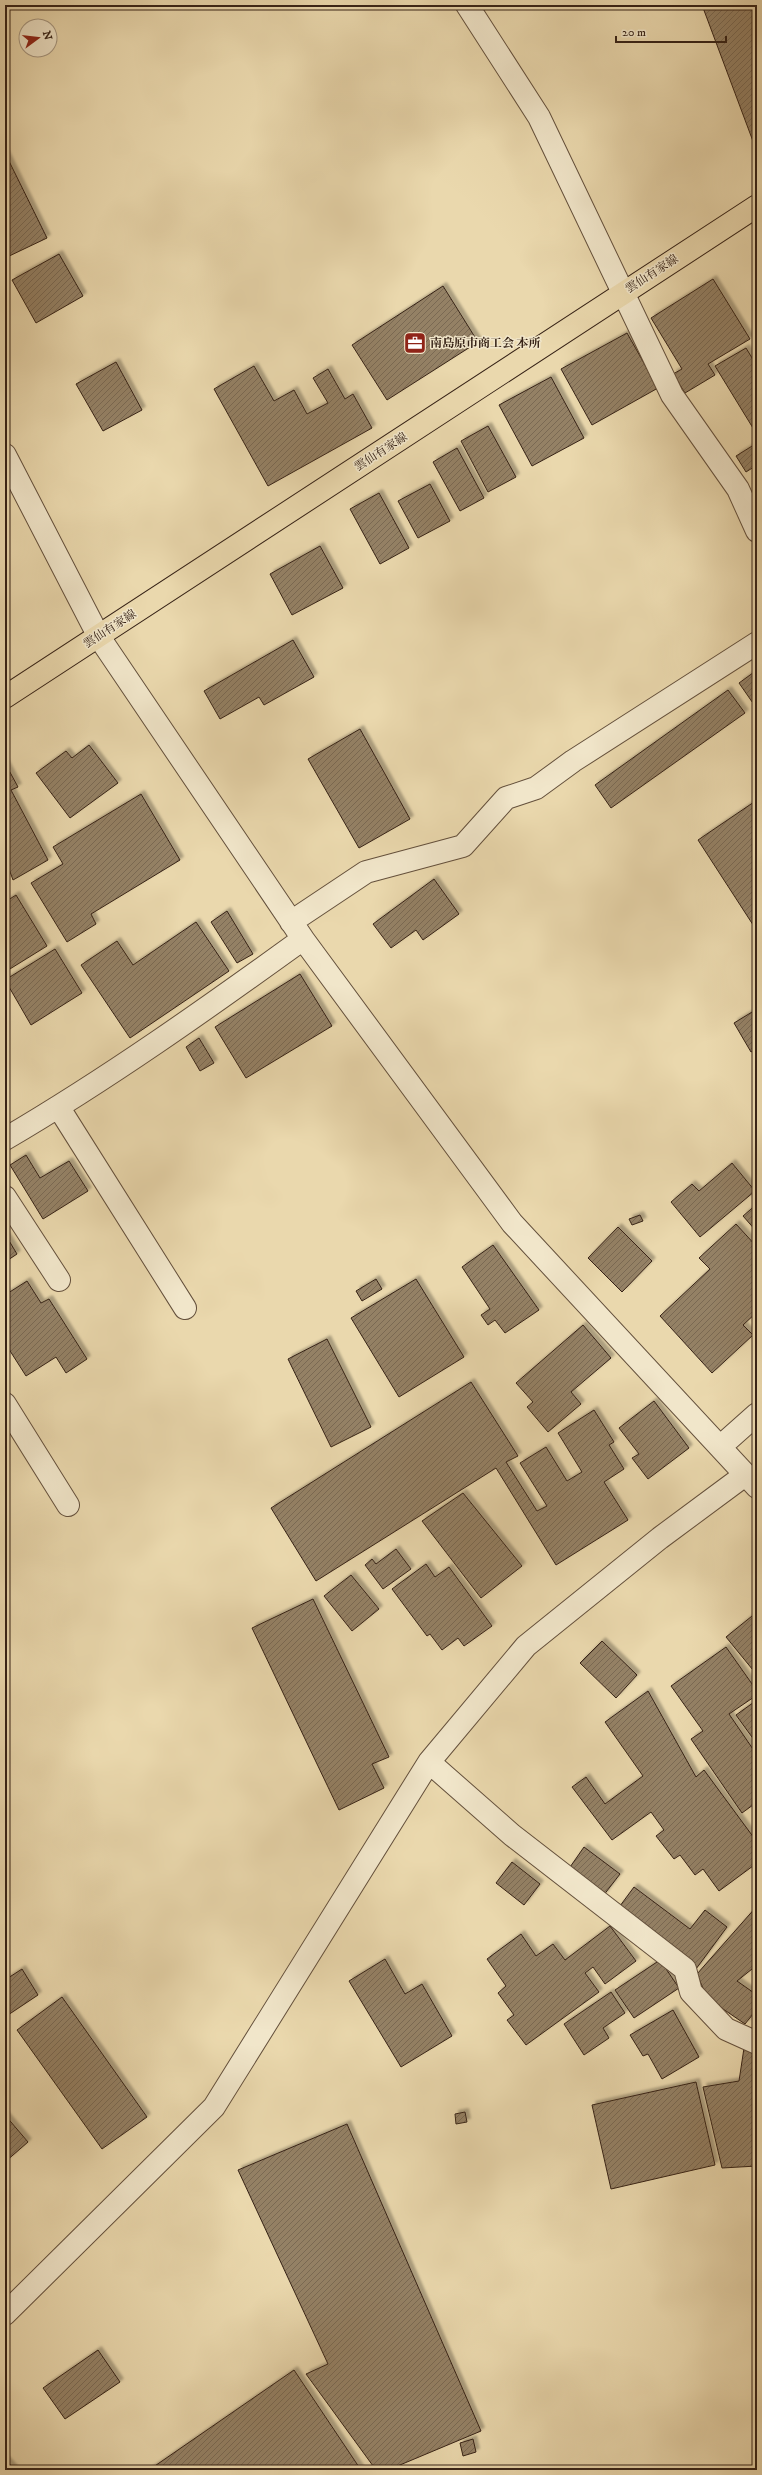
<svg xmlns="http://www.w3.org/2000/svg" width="762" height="2475" viewBox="0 0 762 2475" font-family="'IM FELL DW Pica','Noto Serif JP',serif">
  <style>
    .building { fill: url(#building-hatch); stroke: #372317; filter: url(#shadow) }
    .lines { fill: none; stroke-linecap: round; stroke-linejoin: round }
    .minor-casing { stroke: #64503c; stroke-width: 24 }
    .major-casing { stroke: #372317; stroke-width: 24 }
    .minor { stroke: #f1e6ca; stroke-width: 22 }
    .major { stroke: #ead8ad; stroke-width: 22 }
    .labels { text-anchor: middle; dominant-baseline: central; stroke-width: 3; stroke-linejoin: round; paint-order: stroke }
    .street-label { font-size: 12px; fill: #372317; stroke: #f1e6ca }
    .poi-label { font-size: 12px; font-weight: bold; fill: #372317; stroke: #f1e6ca; text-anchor: start }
  </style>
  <defs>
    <pattern id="building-hatch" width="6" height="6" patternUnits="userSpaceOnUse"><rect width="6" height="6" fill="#948165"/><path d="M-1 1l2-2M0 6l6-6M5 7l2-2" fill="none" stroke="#7a6952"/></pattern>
    <filter id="shadow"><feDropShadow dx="3.5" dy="-3.5" stdDeviation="1" flood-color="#0004"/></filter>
  </defs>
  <rect width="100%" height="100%" fill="#ead8ad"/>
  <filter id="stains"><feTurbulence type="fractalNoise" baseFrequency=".005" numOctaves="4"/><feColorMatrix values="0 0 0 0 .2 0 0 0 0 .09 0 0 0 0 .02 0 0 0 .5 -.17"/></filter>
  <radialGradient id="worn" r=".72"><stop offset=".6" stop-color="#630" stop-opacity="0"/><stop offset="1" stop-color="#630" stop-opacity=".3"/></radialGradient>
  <!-- building -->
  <path class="building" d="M702,5H757V152Z
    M5,153L47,238L5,258Z
    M59,254L83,296L36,323L12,280Z
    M713,279L750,339L708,364L715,375L685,393L673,374L682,369L651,318Z
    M443,286L478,342L387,400L352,345Z
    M627,333L658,388L592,425L561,369Z
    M746,348L757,366L756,433L715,366Z
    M116,362L142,410L103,431L76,384Z
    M254,366L274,401L294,390L307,414L328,403L313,378L328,369L345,399L353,394L372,428L268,486L214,389Z
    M551,377L584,438L532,466L499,405Z
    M488,426L516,477L488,492L461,441Z
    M757,443V465L746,472L736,456Z
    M457,448L484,498L460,511L433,462Z
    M430,484L450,521L418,538L398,501Z
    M379,493L409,548L380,564L350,509Z
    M320,546L343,588L292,615L270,574Z
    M293,640L314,677L264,705L259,697L220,719L204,691Z
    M757,670V709L739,683Z
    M728,690L745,713L611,808L595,785Z
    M360,729L410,819L359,848L308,759Z
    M89,745L118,783L70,818L36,773L66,751L72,758Z
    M5,763L18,787L11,790L48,860L13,880L5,858Z
    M141,794L180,860L91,914L96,924L67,942L31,883L63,864L53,847Z
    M757,800V931L698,840Z
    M434,879L459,914L423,940L416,930L391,948L373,924Z
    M16,895L47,946L5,972V902Z
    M227,911L253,954L237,963L211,922Z
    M196,922L229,971L130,1038L81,965L117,941L133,965Z
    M55,949L82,993L31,1025L5,980Z
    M300,974L332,1026L246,1078L215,1027Z
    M757,1009V1049L751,1052L734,1023Z
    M199,1038L214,1063L200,1071L186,1047Z
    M26,1155L40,1178L69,1161L88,1191L43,1219L10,1165Z
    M732,1163L755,1191L700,1237L671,1202L692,1184L699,1191Z
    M757,1204V1232L743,1216Z
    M640,1215L643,1221L632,1225L629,1219Z
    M736,1224L757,1247V1312L743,1325L753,1335L712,1373L660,1316L710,1269L699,1258Z
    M618,1227L652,1261L622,1292L588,1258Z
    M5,1234L17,1254L5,1262Z
    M493,1245L539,1310L505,1333L495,1320L488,1325L481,1315L490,1309L462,1267Z
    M376,1279L382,1289L362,1301L356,1291Z
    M416,1279L464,1357L399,1397L351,1318Z
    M27,1281L41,1303L49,1299L87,1359L66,1373L56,1357L26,1376L5,1343V1295Z
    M583,1325L611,1358L571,1392L581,1404L548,1432L527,1407L533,1402L516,1383Z
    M327,1339L371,1427L331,1447L288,1359Z
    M471,1382L518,1456L506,1462L537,1511L547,1506L520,1463L546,1447L567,1481L582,1472L558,1433L594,1410L614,1442L609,1445L624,1469L604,1482L628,1520L556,1565L496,1468L316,1581L271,1508Z
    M654,1401L689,1448L648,1479L632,1458L639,1454L619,1428Z
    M463,1493L522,1566L481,1598L422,1521Z
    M396,1549L411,1569L383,1589L365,1565L372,1559L376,1564Z
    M426,1564L435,1577L449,1567L492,1626L464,1646L458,1638L442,1650L430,1634L427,1636L392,1589Z
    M351,1575L379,1609L352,1631L324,1596Z
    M313,1599L389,1757L372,1764L384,1788L339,1810L252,1628Z
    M757,1612V1675L726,1637Z
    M602,1641L637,1675L616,1698L580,1663Z
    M726,1647L757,1691V1695L729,1714L757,1755V1802L742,1813L691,1739L703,1731L671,1686Z
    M648,1691L696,1777L704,1770L757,1842V1863L719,1891L703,1869L695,1875L680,1855L674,1859L656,1836L664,1830L651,1812L612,1840L572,1787L586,1777L605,1804L643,1776L605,1722Z
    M757,1700V1744L736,1715Z
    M584,1847L620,1874L603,1896L568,1870Z
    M512,1862L540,1884L524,1905L496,1883Z
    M634,1887L690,1929L705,1910L727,1927L696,1969L617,1910Z
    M757,1906V1965L737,1981L757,1995V2009L745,2024L707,1998L697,1974Z
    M610,1926L636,1961L605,1984L593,1967L585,1973L599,1992L526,2045L507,2020L514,2015L498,1993L506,1986L487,1959L521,1934L536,1956L553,1944L565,1960Z
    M385,1959L405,1994L422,1984L452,2036L401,2067L349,1981Z
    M660,1960L679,1988L634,2018L615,1990Z
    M22,1969L38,1995L8,2015L5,2011V1980Z
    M611,1992L625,2013L603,2028L609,2038L584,2055L564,2024Z
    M62,1997L147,2117L102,2149L17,2030Z
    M673,2010L699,2057L662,2079L648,2054L643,2056L630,2035Z
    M744,2048L757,2054V2166L722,2168L703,2087L739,2081Z
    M696,2082L715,2165L611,2189L592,2105Z
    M465,2112L467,2122L456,2124L455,2114Z
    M5,2115L28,2142L5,2162Z
    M347,2124L481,2431L388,2470H376L306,2374L328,2364L238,2170Z
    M98,2350L120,2382L65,2419L43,2388Z
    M294,2370L361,2470H149Z
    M473,2439L476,2452L463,2456L460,2443Z
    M5,2459L15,2470H5Z"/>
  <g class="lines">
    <!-- minor casing -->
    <g class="minor-casing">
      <path id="minor" d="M467,5L539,117L672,395L738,489L757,531
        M5,455L99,637L303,939L512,1223L757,1487
        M291,922L366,872L463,846L506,798L536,788L573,761L757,643
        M59,1108L185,1308
        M5,1139C109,1078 206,1009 303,939
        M5,1197L59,1280
        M5,1404L68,1505
        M721,1446L757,1414
        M429,1762L512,1835L685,1969L691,1992L726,2029L757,2043
        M5,2314L214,2107L429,1762L526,1646L660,1538L745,1475"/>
    </g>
    <!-- major casing -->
    <g class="major-casing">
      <path id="major" d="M5,697L757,206"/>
    </g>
    <!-- minor -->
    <use href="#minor" class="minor"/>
    <!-- major -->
    <use href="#major" class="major"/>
  </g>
  <!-- icons -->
  <defs>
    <g id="office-square" transform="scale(1.15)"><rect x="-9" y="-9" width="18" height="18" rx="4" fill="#8f2418" stroke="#f1e6ca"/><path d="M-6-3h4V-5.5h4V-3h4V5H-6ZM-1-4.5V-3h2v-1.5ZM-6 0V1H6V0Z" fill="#fff"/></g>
  </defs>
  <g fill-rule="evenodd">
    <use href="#office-square" x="415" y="343"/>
  </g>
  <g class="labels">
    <!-- street labels -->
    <g class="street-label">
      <text transform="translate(652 274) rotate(-33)">雲仙有家線</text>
      <text transform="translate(381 452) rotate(-33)">雲仙有家線</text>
      <text transform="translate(110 629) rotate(-33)">雲仙有家線</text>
    </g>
    <!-- poi labels -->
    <g class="poi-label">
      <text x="430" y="343">南島原市商工会 本所</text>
    </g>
  </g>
  <!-- margin -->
  <rect width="762" height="2475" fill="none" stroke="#ead8ad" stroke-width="20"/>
  <rect x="6" y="6" width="750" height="2463" fill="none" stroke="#372317" stroke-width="2"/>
  <rect x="10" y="10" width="742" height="2455" fill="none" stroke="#372317"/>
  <!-- north arrow -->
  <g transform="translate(38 38) rotate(75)"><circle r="19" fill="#f1e6ca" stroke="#a79882"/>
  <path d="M0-3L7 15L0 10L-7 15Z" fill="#8f2418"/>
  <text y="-6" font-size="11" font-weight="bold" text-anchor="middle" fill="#372317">N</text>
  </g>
  <!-- scale -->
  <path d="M616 36v6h110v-6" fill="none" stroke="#372317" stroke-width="2"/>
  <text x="622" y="36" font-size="12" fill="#372317" stroke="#f1e6ca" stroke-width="3" paint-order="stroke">20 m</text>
  <rect width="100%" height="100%" filter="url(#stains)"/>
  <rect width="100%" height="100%" fill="url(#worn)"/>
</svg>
